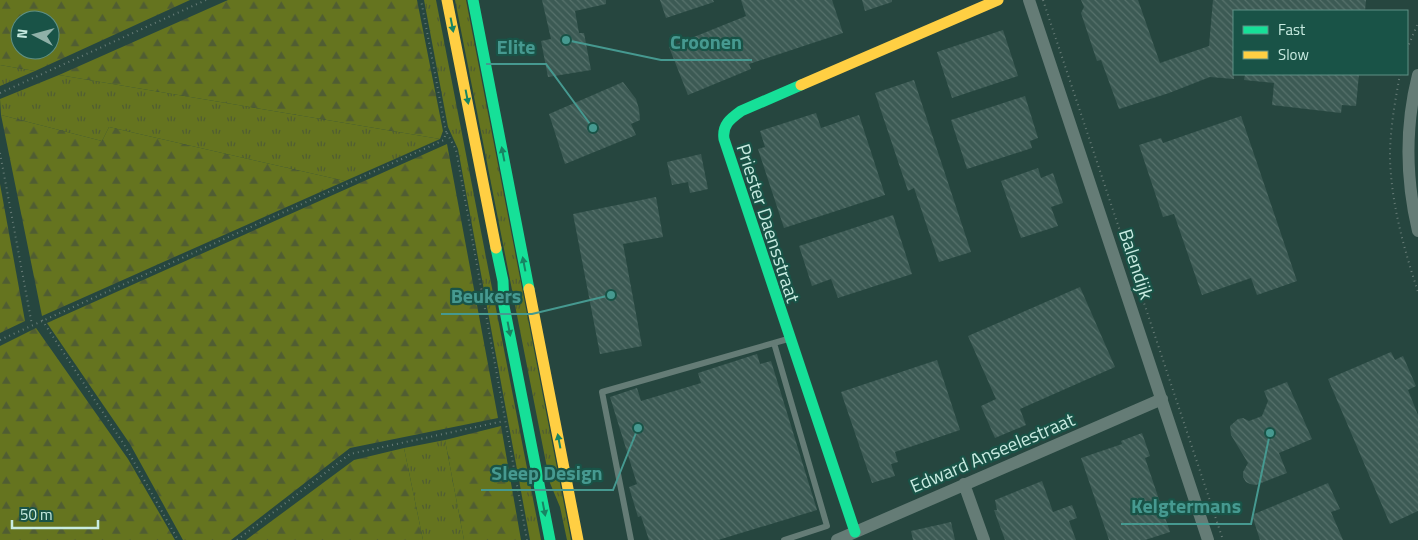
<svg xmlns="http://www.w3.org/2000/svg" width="1418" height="540" viewBox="0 0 1418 540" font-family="'Titillium Web',sans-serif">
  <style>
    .grass { fill: url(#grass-tufts) }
    .forest { fill: url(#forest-firs); fill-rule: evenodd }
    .building { fill: url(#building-back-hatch) }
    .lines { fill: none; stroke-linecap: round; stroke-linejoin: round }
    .path { stroke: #677c77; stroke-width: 2; stroke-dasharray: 1 4; stroke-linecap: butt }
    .lane { stroke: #657c76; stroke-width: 6 }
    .street { stroke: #657c76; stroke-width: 12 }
    .fast { stroke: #16e098; stroke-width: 11 }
    .slow { stroke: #ffcf43; stroke-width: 11 }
    .oneway { fill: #188463 }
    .labels { text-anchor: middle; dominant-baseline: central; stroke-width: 4.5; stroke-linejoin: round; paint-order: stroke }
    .street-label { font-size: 19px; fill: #c8ebe1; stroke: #195347 }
    .leader { fill: none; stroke: #469990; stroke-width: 2 }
    .callout-dot { fill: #469990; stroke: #195347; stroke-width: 2 }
    .callout-label { font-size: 20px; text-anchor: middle; font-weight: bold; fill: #469990; stroke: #195347; stroke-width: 4.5; stroke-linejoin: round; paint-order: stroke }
  </style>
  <defs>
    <pattern id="grass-tufts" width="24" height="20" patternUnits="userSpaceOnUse" patternTransform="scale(1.25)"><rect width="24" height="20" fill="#65741f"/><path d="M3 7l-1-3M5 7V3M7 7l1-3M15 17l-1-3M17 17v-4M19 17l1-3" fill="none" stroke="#505d32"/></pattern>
    <pattern id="forest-firs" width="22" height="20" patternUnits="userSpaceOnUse" patternTransform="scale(1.25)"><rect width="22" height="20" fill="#65741f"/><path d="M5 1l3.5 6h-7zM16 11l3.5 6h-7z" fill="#505d32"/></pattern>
    <pattern id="building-back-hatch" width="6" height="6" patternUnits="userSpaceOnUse" patternTransform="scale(1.25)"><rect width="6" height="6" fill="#3c5a54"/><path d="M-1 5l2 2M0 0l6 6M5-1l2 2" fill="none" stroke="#57726c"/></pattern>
  </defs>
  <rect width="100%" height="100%" fill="#26463f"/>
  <!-- grass -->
  <path class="grass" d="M424,0H436L541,540H530L458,149L448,127Z
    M455,0H466L571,540H567L560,507L550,483Z
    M0,65L35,71L0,86Z
    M59,75L440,139L345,181L109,127L102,141L1,115L0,99Z
    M445,440L464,540H423L404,448Z"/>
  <!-- forest -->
  <path class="forest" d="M0,0H190L35,71L0,65ZM20,20H50V50H20Z
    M228,0H417L443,131L440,139L59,75Z
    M1,115L102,141L109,127L345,181L42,316Z
    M447,144L498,418L350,448L231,540H183L130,444L47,323Z
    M0,184L25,321L0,333Z
    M36,328L128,459L175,540H0V346Z
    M501,426L521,540H464L445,440Z
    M404,448L423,540H246L354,460Z"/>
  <!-- building -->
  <path class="building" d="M542,0H606V4L575,11L579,33H584L591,70L548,77L541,41L551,39Z
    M660,0H713L714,2L666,18Z
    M741,0H832L843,33L749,64L751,69L688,95L669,47L746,16Z
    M862,0H892V2L865,11Z
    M1081,0H1138L1160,63L1209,46L1213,0H1366L1365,11H1234V79L1210,77L1169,93L1119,109L1101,60L1097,61L1081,13L1084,7Z
    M1003,30L1018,76L952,98L937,52Z
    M1245,74H1359L1356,106L1342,105L1341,113L1272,105L1274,83L1244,80Z
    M914,80L971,252L939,262L914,188L908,191L875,93Z
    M623,82L636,99L639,109L640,120L631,124L636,135L565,164L549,114Z
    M1025,96L1038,138L1030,141L1032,148L967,169L951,120Z
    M816,113L821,128L859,115L885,195L784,228L758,149L765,147L760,131Z
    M1241,116L1297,281L1257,295L1251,278L1202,295L1174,214L1163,217L1139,145L1161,138L1163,143Z
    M701,154L708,189L690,193L688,182L672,185L667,162Z
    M1038,168L1041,178L1053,173L1063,203L1051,207L1058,226L1021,238L1001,181Z
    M656,197L663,237L623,244L642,346L600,354L573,214Z
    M893,215L912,274L838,298L831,279L812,286L799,246Z
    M1080,287L1115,367L1020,409L1026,425L995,438L981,406L996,399L968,336Z
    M1391,352L1395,360L1403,356L1416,386L1408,390L1418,415V511L1390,524L1328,379Z
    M757,354L760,364L771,361L817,510L718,540H649L641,516L638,517L629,487L637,484L610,397L637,388L641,401L701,383L698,373Z
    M937,360L960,430L895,452L898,462L891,464L895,476L872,483L841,392Z
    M1287,382L1312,439L1279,453L1287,473L1256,485L1250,484L1246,482L1243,477V472L1248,463L1231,435L1230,426L1238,419L1243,418L1249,421L1262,416L1268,401L1264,391Z
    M1142,433L1150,456L1145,458L1170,532L1145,540H1109L1081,458L1122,444L1121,441Z
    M1042,481L1053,512L1072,505L1077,518L1069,521L1076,540H1005L994,510H997L995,500Z
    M1328,483L1340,509L1331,512L1343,540H1260L1252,515Z
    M951,522L955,540H913L911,531Z"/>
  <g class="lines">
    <!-- path -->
    <path class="path" d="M1043,0L1223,540
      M1407,49L1418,23
      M1400,74C1395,102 1390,129 1390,157C1391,203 1404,249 1418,292
      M0,93L206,0
      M447,133L456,150L527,540
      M0,153L32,325
      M42,320L125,446L178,540
      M0,340L444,140L446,132L421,0
      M237,540L350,454L504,421"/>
    <!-- lane -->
    <path class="lane" d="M774,343L827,526L784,540
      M631,540L602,392L788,339"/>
    <!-- street -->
    <path class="street" d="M1029,0L1208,540
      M1418,75C1405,126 1406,180 1418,231
      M964,484L984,540
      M837,540L1162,399"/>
    <!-- fast -->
    <path class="fast" d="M473,0L529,289
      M801,85L741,111C730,119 722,125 724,139L855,532
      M496,248L503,281L504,306L550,540"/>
    <!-- slow -->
    <path class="slow" d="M447,0L496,248
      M801,85L998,0
      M529,289L578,540"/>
  </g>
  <!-- one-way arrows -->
  <defs><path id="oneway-solid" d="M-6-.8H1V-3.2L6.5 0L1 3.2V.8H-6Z" transform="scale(1.25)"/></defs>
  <g class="oneway">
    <use href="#oneway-solid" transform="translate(452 25) rotate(79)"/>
    <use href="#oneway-solid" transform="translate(467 97) rotate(79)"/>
    <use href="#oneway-solid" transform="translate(503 154) rotate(-101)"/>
    <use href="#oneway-solid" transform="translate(524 264) rotate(-101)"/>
    <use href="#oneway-solid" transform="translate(509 329) rotate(79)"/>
    <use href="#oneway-solid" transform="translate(559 441) rotate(-101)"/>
    <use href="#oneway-solid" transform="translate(544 509) rotate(79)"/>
  </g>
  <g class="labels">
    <!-- street labels -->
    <g class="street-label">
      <text transform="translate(769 223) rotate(72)">Priester Daensstraat</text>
      <text transform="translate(1137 264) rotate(72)">Balendijk</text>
      <text transform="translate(992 452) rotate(-23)">Edward Anseelestraat</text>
    </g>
  </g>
  <!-- callouts -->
  <path class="leader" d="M566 40L661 60H752M593 128L546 64H486M611 295L532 314H441M638 428L613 490H481M1270 433L1251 524H1121"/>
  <g class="callout-dot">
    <circle cx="566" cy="40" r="5"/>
    <circle cx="593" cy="128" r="5"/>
    <circle cx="611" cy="295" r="5"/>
    <circle cx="638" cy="428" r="5"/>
    <circle cx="1270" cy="433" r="5"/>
  </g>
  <g class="callout-label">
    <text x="706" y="49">Croonen</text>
    <text x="516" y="54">Elite</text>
    <text x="486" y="303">Beukers</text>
    <text x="547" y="480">Sleep Design</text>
    <text x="1186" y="513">Kelgtermans</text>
  </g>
  <!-- legend -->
  <rect x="1233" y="10" width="175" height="65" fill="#195347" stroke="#5f9085"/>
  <rect x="1243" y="26" width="25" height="8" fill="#16e098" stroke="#5f9085"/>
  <text x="1278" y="35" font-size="15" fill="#c8ebe1">Fast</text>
  <rect x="1243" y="51" width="25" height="8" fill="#ffcf43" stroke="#5f9085"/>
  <text x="1278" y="60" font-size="15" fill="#c8ebe1">Slow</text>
  <!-- north arrow -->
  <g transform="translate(35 35) rotate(276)"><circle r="24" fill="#195347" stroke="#5f9085"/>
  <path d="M0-4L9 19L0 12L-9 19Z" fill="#8fb1a8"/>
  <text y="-8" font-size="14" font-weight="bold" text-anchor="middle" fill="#c8ebe1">N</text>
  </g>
  <!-- scale -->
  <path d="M12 520v8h86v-8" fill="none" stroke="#c8ebe1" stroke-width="2.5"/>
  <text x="20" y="520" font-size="15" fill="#c8ebe1" stroke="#195347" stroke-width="4" paint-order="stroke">50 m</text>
</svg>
